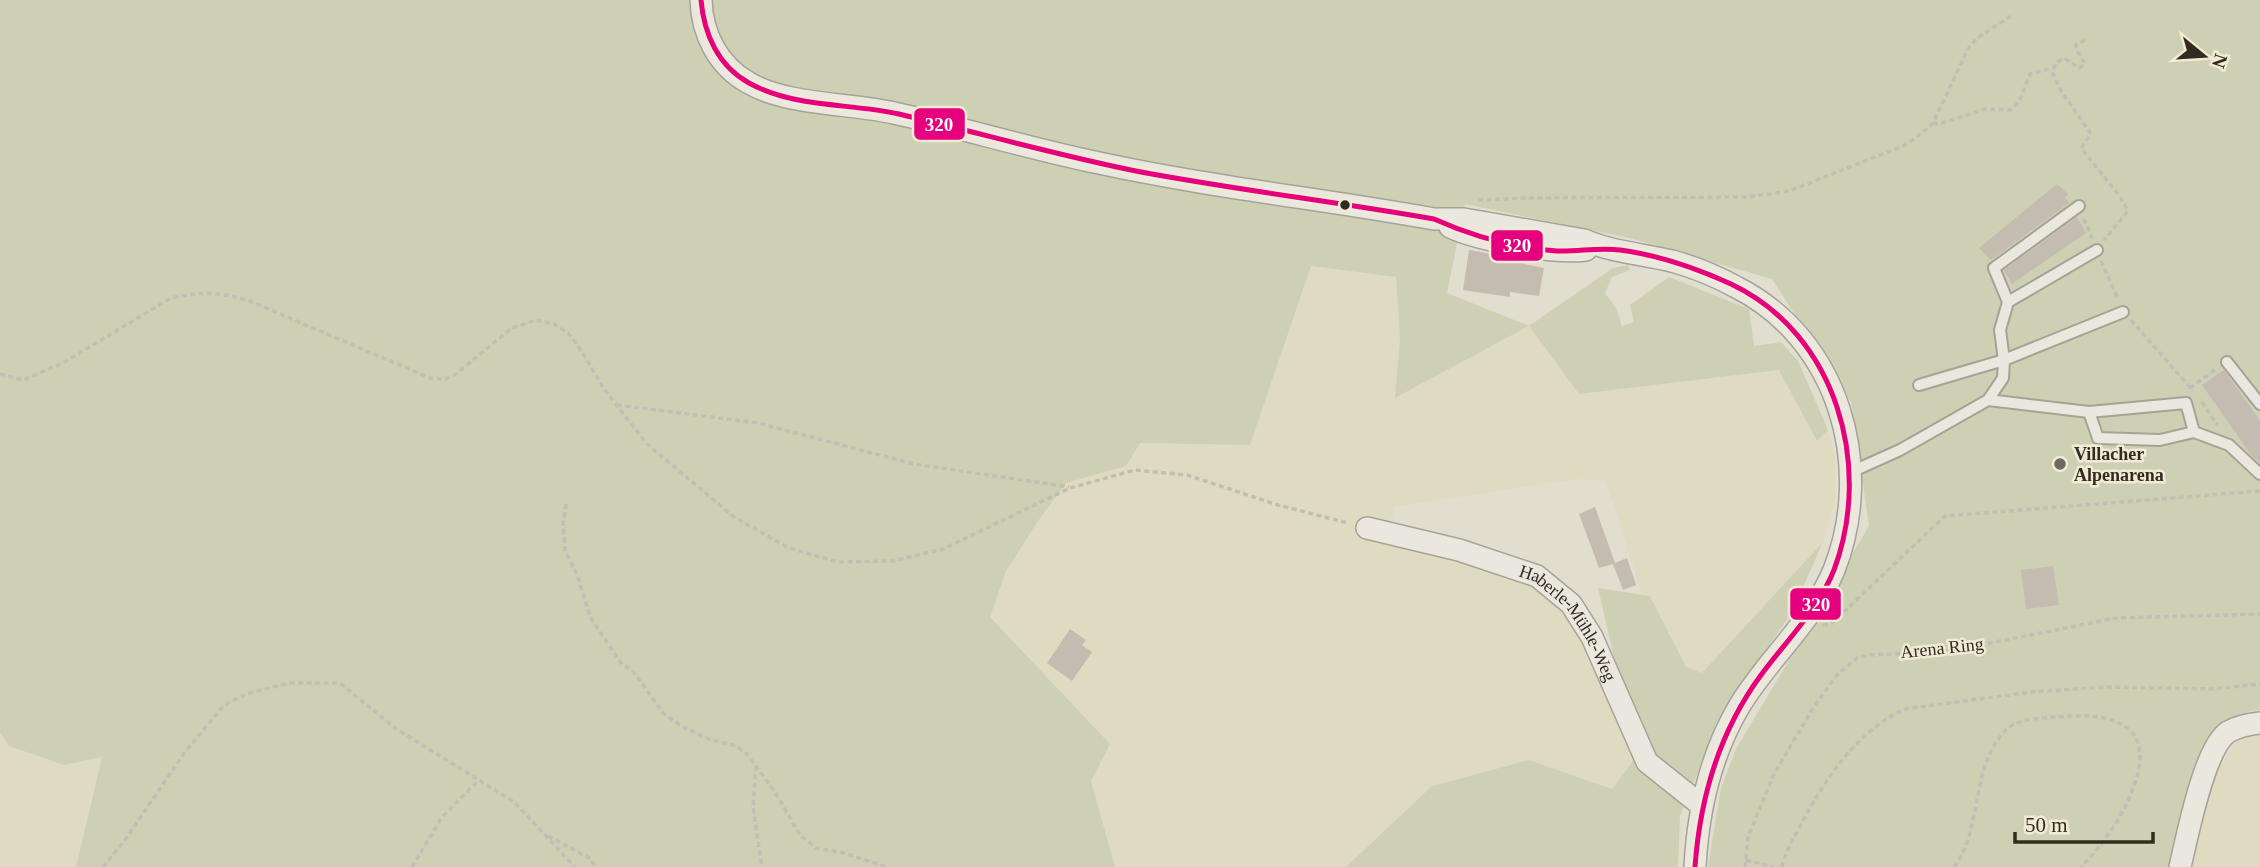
<svg xmlns="http://www.w3.org/2000/svg" width="2260" height="867" viewBox="0 0 2260 867" font-family="'Times New Roman',serif">
  <style>
    .farmland { fill: #dfdbc1 }
    .green { fill: #ced0b3 }
    .building { fill: #c4bcb0 }
    .lines { fill: none; stroke-linecap: round; stroke-linejoin: round }
    .service-casing { stroke: #a6a297; stroke-width: 14 }
    .minor-casing { stroke: #a6a297; stroke-width: 24 }
    .path { stroke: #c2beb6; stroke-width: 3.5; stroke-dasharray: 5 3.5; stroke-linecap: butt }
    .service { stroke: #eae7df; stroke-width: 10 }
    .minor { stroke: #eae7df; stroke-width: 21 }
    .bus-1-casing { stroke: #f1ebd5; stroke-width: 10 }
    .bus-1 { stroke: #e5007d; stroke-width: 5 }
    .bus-dot { fill: #342b20; stroke: #f1ebd5; stroke-width: 2.5 }
    .poi-dot { fill: #71695d; stroke: #f1ebd5; stroke-width: 2.5 }
    .labels { text-anchor: middle; dominant-baseline: central; stroke-width: 5; stroke-linejoin: round; paint-order: stroke }
    .poi-label { font-size: 18px; font-weight: bold; fill: #342b20; stroke: #f1ebd5; text-anchor: start }
    .street-label { font-size: 18px; fill: #342b20; stroke: #f1ebd5 }
    .line-badge { stroke: #f1ebd5; stroke-width: 2.5 }
    .badge-label { font-size: 19px; text-anchor: middle; font-weight: bold; fill: #fff }
  </style>
  <rect width="100%" height="100%" fill="#e1ddcf"/>
  <!-- farmland -->
  <path class="farmland" d="M1310,266L1396,277L1400,338L1396,398L1529,326L1579,394L1779,370L1817,441L1828,430L1835,458V499L1823,542L1702,674L1686,667L1650,596L1642,594L1606,481L1576,479L1393,507L1396,535L1544,581L1596,660L1637,757L1612,789L1529,760L1432,786L1346,867H1115L1091,781L1110,744L989,617L1006,571L1038,521L1066,483L1126,466L1140,443L1250,445Z
    M2260,730V867H2192L2214,775L2243,731Z
    M0,733L9,746L102,756L76,867H0Z"/>
  <!-- green -->
  <path class="green" d="M0,0H2260V710C2191,717 2184,814 2171,867H1708L1721,788L1736,749L1869,526L1851,402L1772,279L1629,238L1465,204L1447,293L1529,326L1613,268L1628,265L1630,270L1612,277L1605,293L1616,308L1622,326L1634,322L1630,305L1669,277L1749,309L1754,346L1781,342L1798,361L1828,430L1817,441L1779,370L1579,394L1529,326L1395,398L1400,338L1396,277L1311,266L1250,445L1140,443L1126,466L1066,483L1038,521L1006,571L990,617L1110,744L1091,781L1115,867H76L102,757L64,765L9,746L0,733Z
    M1823,542L1791,614L1724,709L1680,816L1678,867H1346L1432,786L1529,760L1612,789L1637,756L1598,588L1650,596L1686,667L1702,673Z"/>
  <!-- building -->
  <path class="building" d="M2057,184L2068,194L2065,197L2069,203L1991,260L1979,248Z
    M2077,217L2086,233L2012,284L2004,270Z
    M1469,250L1525,260L1524,264L1544,268L1539,296L1510,292V297L1463,290Z
    M2224,370L2260,421V463L2251,455L2202,385Z
    M1595,507L1615,563L1627,558L1636,585L1623,590L1613,564L1599,568L1579,514Z
    M2053,566L2059,605L2026,609L2021,570Z
    M1070,629L1086,640L1082,645L1092,652L1072,681L1047,663Z"/>
  <g class="lines">
    <!-- service casing -->
    <g class="service-casing">
      <path id="service" d="M2008,302L1994,268L2079,206
        M2227,362L2260,404
        M1919,385L2004,360L2123,312
        M1988,400L2003,378L2004,360L2000,330L2008,302L2097,250
        M2194,432L2229,445L2260,474
        M1851,472L1900,450L1988,400L2089,412L2098,438L2160,440L2194,432L2186,403L2089,412"/>
    </g>
    <!-- minor casing -->
    <g class="minor-casing">
      <g id="minor">
        <path d="M701,0C702,34 718,66 749,83C786,105 850,103 894,113C963,128 1030,149 1099,163C1210,187 1323,199 1434,219H1464L1584,240C1612,252 1642,254 1672,261C1694,267 1716,276 1736,287C1839,339 1875,466 1834,570C1813,621 1768,659 1740,705C1710,755 1698,810 1695,867"/>
        <path d="M1450,227C1480,241 1554,254 1586,250"/>
        <path id="s1" d="M1367,528L1459,550L1537,576L1571,604L1592,637L1647,762L1701,805"/>
        <path d="M2180,867C2187,838 2204,748 2228,732C2237,727 2250,724 2260,723"/>
      </g>
    </g>
    <!-- path -->
    <path class="path" d="M2085,40L2076,45V49L2085,64L2079,68L2064,58L2057,62L2052,72L2061,91L2091,134L2081,148L2121,198L2128,211L2104,240
      M1933,123L1939,124L1985,109L2010,110L2019,102L2030,74L2053,68
      M1478,200L1526,198L1745,197L1770,194L1789,191L1903,146L1917,137L1933,123L1968,49L1977,38L2013,15
      M2084,219L2092,238
      M2101,261L2118,299
      M2131,320L2193,391
      M0,374L23,380L63,363L171,298C200,291 222,292 250,301L430,378L446,379L456,374L512,328L536,320L554,324L568,333L579,347L604,389L647,444L734,517L789,548L838,562L893,561L943,549L1070,488L1135,470L1187,475L1278,505L1348,523
      M2190,388L2216,369
      M2202,402L2217,425
      M617,405L758,423L914,464L1069,487
      M566,504L563,523L565,550L578,577L590,617L621,663L632,670L664,714L683,727L709,739L736,746L747,754L775,792L800,835L816,848L844,853L887,867
      M1823,625L1831,624L1945,516L2260,491
      M756,766L753,807L762,867
      M548,836L591,859L595,867
      M1746,860L1773,867
      M103,867L125,840L185,752L224,705L246,694L289,683H340L395,728L514,802L575,867
      M412,867L442,817L479,780
      M1745,867L1748,837L1774,774L1813,708L1837,675L1857,658L1869,655L1950,651L2116,618L2260,614
      M1782,867C1785,853 1792,841 1799,828C1823,782 1856,731 1905,709L2032,692L2106,687L2213,689L2260,684
      M1954,867C1983,829 1970,769 2004,732C2017,718 2036,719 2054,717C2078,716 2106,712 2127,728C2166,756 2107,846 2080,867"/>
    <!-- service -->
    <use href="#service" class="service"/>
    <!-- minor -->
    <use href="#minor" class="minor"/>
    <!-- bus-1 casing -->
    <g class="bus-1-casing">
      <path id="bus-1" d="M701,0C704,34 718,66 749,83C794,108 850,103 899,114C980,133 1060,156 1141,172C1238,190 1337,202 1434,219C1472,236 1515,248 1557,251C1578,252 1598,247 1620,250C1658,255 1696,268 1731,284C1837,334 1873,466 1834,570C1818,610 1786,641 1761,675C1719,732 1700,797 1695,867"/>
    </g>
    <!-- bus-1 -->
    <use href="#bus-1" class="bus-1"/>
  </g>
  <!-- markers -->
  <circle class="bus-dot" cx="1345" cy="205" r="6"/>
  <circle class="poi-dot" cx="2060" cy="464" r="7"/>
  <g class="labels">
    <!-- poi labels -->
    <g class="poi-label">
      <text x="2074" y="454">Villacher<tspan x="2074" dy="21">Alpenarena</tspan></text>
    </g>
    <!-- street labels -->
    <g class="street-label">
      <text stroke="none"><textPath href="#s1" startOffset="233">Haberle-Mühle-Weg</textPath></text>
      <text transform="translate(1942 648) rotate(-6)">Arena Ring</text>
    </g>
  </g>
  <g class="line-badge">
    <rect x="913" y="107" width="53" height="34" rx="7" fill="#e5007d"/>
    <rect x="1490" y="229" width="54" height="33" rx="7" fill="#e5007d"/>
    <rect x="1789" y="587" width="53" height="34" rx="7" fill="#e5007d"/>
  </g>
  <g class="badge-label">
    <text x="939" y="131">320</text>
    <text x="1517" y="252">320</text>
    <text x="1816" y="611">320</text>
  </g>
  <!-- north arrow -->
  <g transform="translate(2204 56) rotate(108)" stroke="#f1ebd5" stroke-width="5" paint-order="stroke">
  <path d="M0-5L12 26L0 18L-12 26Z" fill="#342b20"/>
  <text y="-10" font-size="19" font-weight="bold" text-anchor="middle" fill="#342b20">N</text>
  </g>
  <!-- scale -->
  <path d="M2015 832v10h138v-10" fill="none" stroke="#342b20" stroke-width="3.5"/>
  <text x="2025" y="832" font-size="21" fill="#342b20" stroke="#f1ebd5" stroke-width="5" paint-order="stroke">50 m</text>
</svg>
